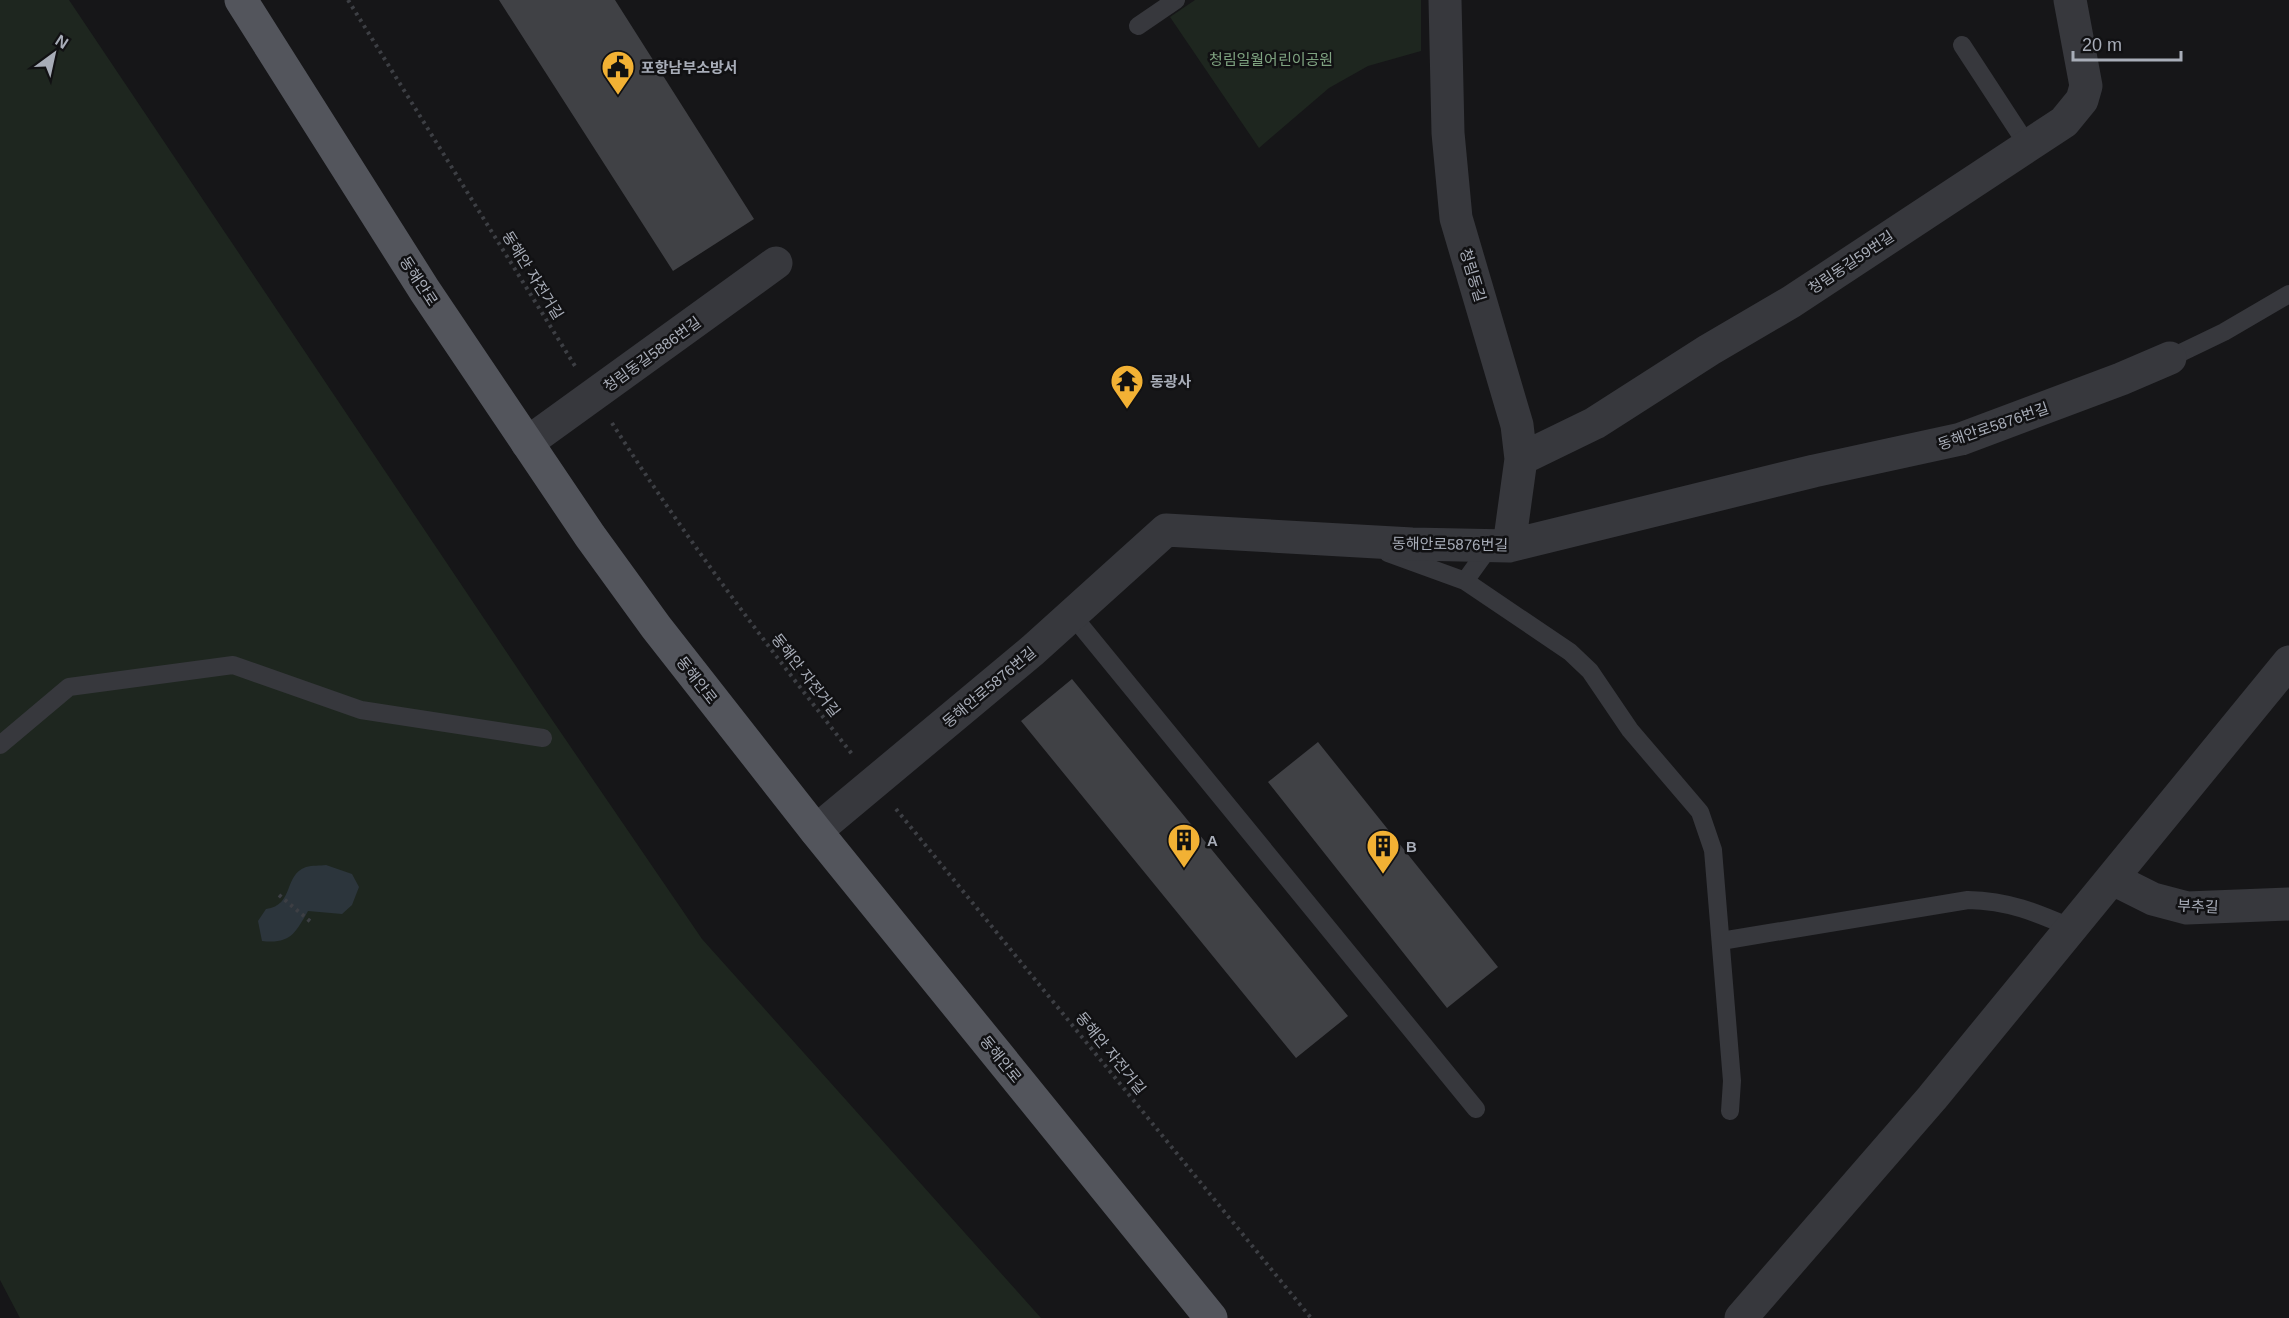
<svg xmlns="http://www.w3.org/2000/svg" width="2289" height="1318" viewBox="0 0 2289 1318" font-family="Helvetica,'Noto Sans KR',sans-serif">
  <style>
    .green { fill: #1e261f }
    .water { fill: #2c353c }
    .building { fill: #404145 }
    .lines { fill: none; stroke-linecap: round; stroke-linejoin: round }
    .path { stroke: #3d3f44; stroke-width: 4; stroke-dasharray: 3 4.5; stroke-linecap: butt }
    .service { stroke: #37383d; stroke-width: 18 }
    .minor { stroke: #37383d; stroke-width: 33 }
    .primary { stroke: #53555c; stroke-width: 33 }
    .labels { text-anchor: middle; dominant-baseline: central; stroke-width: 5; stroke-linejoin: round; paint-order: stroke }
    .park-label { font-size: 15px; fill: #7fa381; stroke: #111113 }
    .poi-label { font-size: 15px; font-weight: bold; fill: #a8adb8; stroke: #111113; text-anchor: start }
    .street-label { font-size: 15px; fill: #a8adb8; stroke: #111113 }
  </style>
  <rect width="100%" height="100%" fill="#161618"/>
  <!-- green -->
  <path class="green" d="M0,0H69L542,705L702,939L1041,1318H20L0,1280Z
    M1195,0H1421V51L1368,66L1329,88L1259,148L1170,17Z"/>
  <!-- water -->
  <path class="water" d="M326,865L352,874L359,887L352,905L342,914L308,911C295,934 290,944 262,941L258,921L266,909C295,905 283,875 306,867C312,865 320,866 326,865Z"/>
  <!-- building -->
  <path class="building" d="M499,0H615L754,219L673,271Z
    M1072,679L1348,1016L1296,1058L1021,721Z
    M1318,742L1498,967L1447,1008L1268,782Z"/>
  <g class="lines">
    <!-- path -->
    <path class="path" d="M348,0L575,366
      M612,423C685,538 768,647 852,754
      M896,809L1311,1318
      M279,895L311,922"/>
    <!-- service -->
    <path class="service" d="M1138,26L1176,0
      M1962,45L2028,146
      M2170,358L2224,332L2289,294
      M1388,553L1465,581L1570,652L1590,671L1630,730L1700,812L1713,850L1732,1081L1730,1111
      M1465,581L1493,542
      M1072,615L1476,1109
      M0,745L69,687L233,665L361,710L543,738
      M1721,941L1968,900C2009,901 2035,912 2072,928"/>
    <!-- minor -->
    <path class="minor" d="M1445,0L1448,133L1456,218L1517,425L1521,459L1509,546
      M527,443L776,263
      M1521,459L1595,423L1709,350L1791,302L2064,122L2082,100L2086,86L2070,0
      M816,831L1033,650L1166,530L1412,544L1509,546L1814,471L1961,439L2121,379L2170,358
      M2113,879L2153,899L2187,908L2289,904
      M1741,1318L1932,1098L2289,662"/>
    <!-- primary -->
    <path class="primary" d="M241,0L425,291L590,536L656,627L816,831L1211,1318"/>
  </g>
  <!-- icons -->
  <defs>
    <g id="civic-pin" transform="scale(1.725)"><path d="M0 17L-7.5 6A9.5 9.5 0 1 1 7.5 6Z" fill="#f2b134" stroke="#111113"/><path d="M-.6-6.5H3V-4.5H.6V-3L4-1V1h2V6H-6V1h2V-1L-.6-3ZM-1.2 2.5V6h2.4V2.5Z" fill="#111"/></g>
    <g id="temple-pin" transform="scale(1.725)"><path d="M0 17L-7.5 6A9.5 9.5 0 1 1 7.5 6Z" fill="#f2b134" stroke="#111113"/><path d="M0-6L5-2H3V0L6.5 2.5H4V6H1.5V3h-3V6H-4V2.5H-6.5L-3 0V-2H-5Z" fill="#111"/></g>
    <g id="building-pin" transform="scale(1.725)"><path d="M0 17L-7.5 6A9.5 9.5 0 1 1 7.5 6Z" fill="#f2b134" stroke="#111113"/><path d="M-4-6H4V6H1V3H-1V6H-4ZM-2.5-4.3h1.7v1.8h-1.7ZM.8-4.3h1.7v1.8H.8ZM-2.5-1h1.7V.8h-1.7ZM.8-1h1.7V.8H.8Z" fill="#111"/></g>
  </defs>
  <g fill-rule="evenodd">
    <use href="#civic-pin" x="618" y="67"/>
    <use href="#temple-pin" x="1127" y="381"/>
    <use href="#building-pin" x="1184" y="840"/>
    <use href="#building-pin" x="1383" y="846"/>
  </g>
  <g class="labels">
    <!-- park labels -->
    <g class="park-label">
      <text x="1271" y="59">청림일월어린이공원</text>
    </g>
    <!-- poi labels -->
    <g class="poi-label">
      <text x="641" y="67">포항남부소방서</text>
      <text x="1150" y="381">동광사</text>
      <text x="1207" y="840">A</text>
      <text x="1406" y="846">B</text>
    </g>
    <!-- street labels -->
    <g class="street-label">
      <text transform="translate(1851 262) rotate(-34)">청림동길59번길</text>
      <text transform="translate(533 275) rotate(58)">동해안 자전거길</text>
      <text transform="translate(1473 275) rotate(73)">청림동길</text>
      <text transform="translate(419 281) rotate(57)">동해안로</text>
      <text transform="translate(652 354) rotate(-36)">청림동길5886번길</text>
      <text transform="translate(1993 426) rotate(-19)">동해안로5876번길</text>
      <text transform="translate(1450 544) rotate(1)">동해안로5876번길</text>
      <text transform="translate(806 675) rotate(52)">동해안 자전거길</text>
      <text transform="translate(697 680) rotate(52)">동해안로</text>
      <text transform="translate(989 687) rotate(-40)">동해안로5876번길</text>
      <text transform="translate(2198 906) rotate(3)">부추길</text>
      <text transform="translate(1111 1053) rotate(51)">동해안 자전거길</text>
      <text transform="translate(1001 1059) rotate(51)">동해안로</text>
    </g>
  </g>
  <!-- north arrow -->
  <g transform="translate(54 54) rotate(33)" stroke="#111113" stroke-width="4.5" paint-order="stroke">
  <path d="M0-4.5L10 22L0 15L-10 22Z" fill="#a8adb8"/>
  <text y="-9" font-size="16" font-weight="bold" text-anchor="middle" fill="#a8adb8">N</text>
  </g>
  <!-- scale -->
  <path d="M2073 51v9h108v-9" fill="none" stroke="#a8adb8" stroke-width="3"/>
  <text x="2082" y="51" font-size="18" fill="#a8adb8" stroke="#111113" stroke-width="4.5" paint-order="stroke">20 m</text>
</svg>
